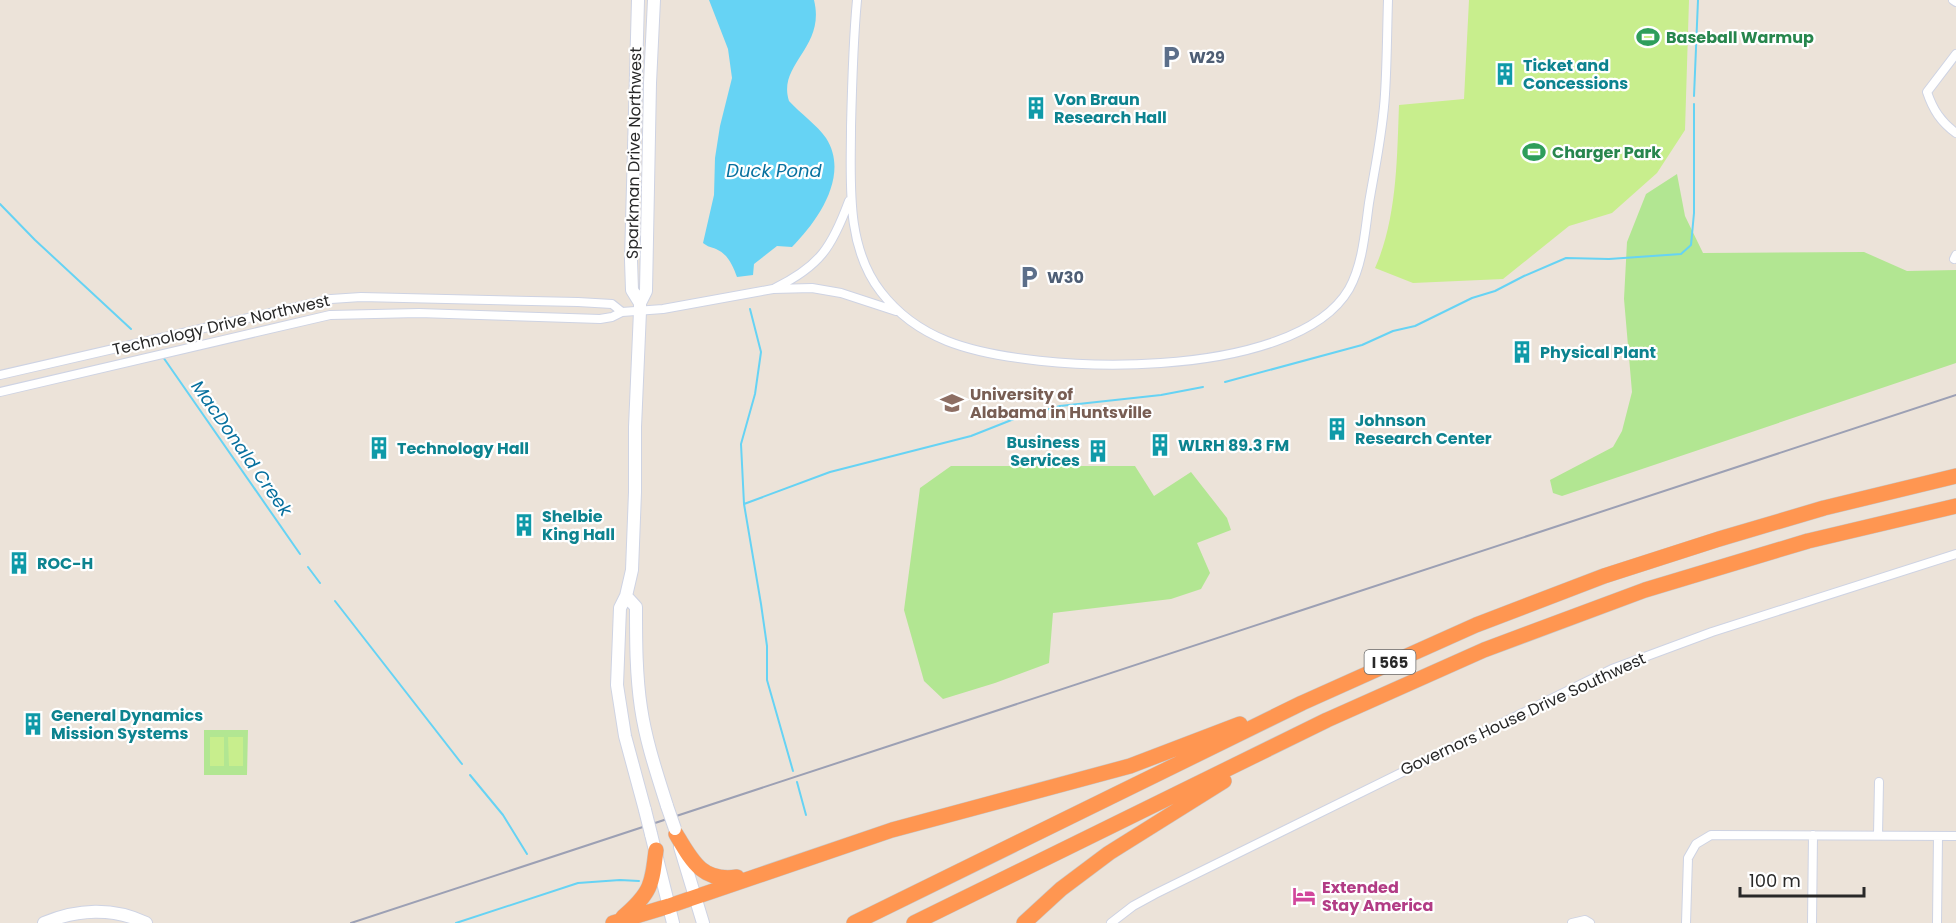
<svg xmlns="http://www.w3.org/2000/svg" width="1956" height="923" viewBox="0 0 1956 923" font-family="Poppins,sans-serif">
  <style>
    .green { fill: #b2e692 }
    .pitch { fill: #c8ee8d }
    .water { fill: #66d3f4 }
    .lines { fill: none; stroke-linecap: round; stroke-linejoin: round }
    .stream { stroke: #66d3f4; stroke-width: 2 }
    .minor-casing { stroke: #ced3e3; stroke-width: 10 }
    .secondary-casing { stroke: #ced3e3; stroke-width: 14 }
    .motorway-casing { stroke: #c7c7c7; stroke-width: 16 }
    .minor { stroke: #fff; stroke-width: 8 }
    .secondary { stroke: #fff; stroke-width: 12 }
    .motorway { stroke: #ff9651; stroke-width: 15 }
    .rail { stroke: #9ca0b4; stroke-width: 2 }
    .secondary-bridge-casing { stroke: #ced3e3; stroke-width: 14; stroke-linecap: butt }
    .secondary-bridge { stroke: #fff; stroke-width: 12 }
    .labels { text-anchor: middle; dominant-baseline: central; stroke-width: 4.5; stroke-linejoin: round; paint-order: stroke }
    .shield { fill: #fff; stroke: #686868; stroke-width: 1.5 }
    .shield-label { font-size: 15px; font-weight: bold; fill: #282828 }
    .leisure-label { font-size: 16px; font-weight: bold; fill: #27864d; stroke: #fff; text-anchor: start }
    .service-label { font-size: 16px; font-weight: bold; fill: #4e5e75; stroke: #fff; text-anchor: start }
    .culture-label { font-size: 16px; font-weight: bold; fill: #0d838f; stroke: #fff; text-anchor: start }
    .street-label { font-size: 16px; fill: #282828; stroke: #fff }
    .education-label { font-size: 16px; font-weight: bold; fill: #785e54; stroke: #fff; text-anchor: start }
    .hotel-label { font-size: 16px; font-weight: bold; fill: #b23c85; stroke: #fff; text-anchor: start }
    .water-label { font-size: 18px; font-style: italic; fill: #07709e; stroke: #fff }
  </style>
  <rect width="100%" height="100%" fill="#ece3d9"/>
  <!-- green -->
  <path class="green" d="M1677,174L1685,216L1703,253L1864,252L1907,271L1956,270V363L1562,496L1553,493L1550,480L1613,447L1622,431L1632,392L1624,299L1627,242L1646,194Z
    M951,466H1135L1154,496L1191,472L1227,518L1231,530L1197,543L1210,573L1201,589L1171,599L1053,613L1049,663L995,683L943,699L924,681L904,610L920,488Z
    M204,730H248L247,775H204Z"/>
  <!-- pitch -->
  <path class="pitch" d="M1469,0H1689L1685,130L1657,173L1612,213L1569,226L1503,279L1413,283L1375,268C1397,219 1397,159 1399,105L1464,99Z
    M210,737H224V766H210Z
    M228,737H243V766H229Z"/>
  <!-- water -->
  <path class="water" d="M709,0H814C826,48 777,64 789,101C800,113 818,126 826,138C850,175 818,221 792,247L777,246L754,264L753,275L737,277C733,266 728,254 716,249C711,247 708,247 703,243L714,195L715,158L720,126L732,78L728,49Z"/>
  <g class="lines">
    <!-- stream -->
    <path class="stream" d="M1694,96L1698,0
      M0,204L35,240L131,329
      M750,309L761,352L755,394L741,444L744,504L761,604L767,646V680L793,771
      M163,357L300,554
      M1225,382L1362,345L1393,331L1415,326L1472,298L1495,291L1524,276L1566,258L1609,259L1681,254L1691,245L1694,213V104
      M744,504L830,472L971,436L1014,419L1060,406L1161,395L1203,387
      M308,567L320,583
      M335,601L462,764
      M470,775L503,815L527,854
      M797,782L806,815
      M456,923L578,883L620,880L639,881"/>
    <!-- minor casing -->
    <g class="minor-casing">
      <path id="minor" d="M857,0C853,42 852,84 851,127C851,182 845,246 881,292C898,314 922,331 947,341C1035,376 1295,382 1349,289C1363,264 1365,231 1369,203C1375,167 1383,131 1385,94C1387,63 1387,31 1388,0
        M1953,0L1956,2
        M1956,54L1927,92C1933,110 1941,122 1956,133
        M1954,259L1956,255
        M775,288C820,266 832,247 849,201
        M0,375L331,299L361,297L578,302L612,304L622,312
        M0,392L330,315L419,313L600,319L612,317L622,312L663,309L773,289L812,288L841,293L896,311
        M1878,835L1879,782
        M1111,923L1133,906L1155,894L1612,669L1712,632L1956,554
        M1572,923L1585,920L1590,923
        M1686,923L1688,858L1696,844L1711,835L1956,836
        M1812,923L1813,835
        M1937,923L1938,836"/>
    </g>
    <!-- secondary casing -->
    <g class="secondary-casing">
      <path id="secondary" d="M638,0L631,260L632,290L640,303
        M626,596L636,607C636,641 636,675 641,708C646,742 657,774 667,806
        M645,810L625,736L617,685L620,608L626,596L632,570L635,492V427L640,311V303L646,291L650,83L654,0
        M651,834L673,923
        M680,847L703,923
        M44,923C77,909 113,907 146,923"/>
    </g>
    <!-- motorway casing -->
    <g class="motorway-casing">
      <path id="motorway" d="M676,834C692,861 702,882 737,877
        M623,917C651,893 652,885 656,850
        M613,923L669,906L892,830L1130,766L1240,724
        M854,923L1302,703L1476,625L1604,576L1719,539L1824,508L1956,476
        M914,923L1327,720L1484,650L1645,590L1808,541L1956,506
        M1024,923L1061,889L1109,853L1224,781"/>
    </g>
    <!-- minor -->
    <use href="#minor" class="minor"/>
    <!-- secondary -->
    <use href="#secondary" class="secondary"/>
    <!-- motorway -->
    <use href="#motorway" class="motorway"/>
    <!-- rail -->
    <path class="rail" d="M351,923L1956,395"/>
    <!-- secondary-bridge casing -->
    <g class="secondary-bridge-casing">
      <path id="secondary-bridge" d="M667,806L675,829
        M645,810L651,834"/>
    </g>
    <!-- secondary-bridge -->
    <use href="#secondary-bridge" class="secondary-bridge"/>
  </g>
  <!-- icons -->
  <defs>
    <g id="stadium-bare" transform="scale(1.8)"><path d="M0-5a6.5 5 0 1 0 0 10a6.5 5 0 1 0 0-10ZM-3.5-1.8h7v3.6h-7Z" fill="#2e9e5b" stroke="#fff" stroke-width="2.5" paint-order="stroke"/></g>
    <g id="parking-bare" transform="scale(1.8)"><path d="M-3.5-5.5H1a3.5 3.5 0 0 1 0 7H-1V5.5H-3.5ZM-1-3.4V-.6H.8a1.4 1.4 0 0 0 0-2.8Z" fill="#5c6f8a" stroke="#fff" stroke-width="2.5" paint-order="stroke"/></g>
    <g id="building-bare" transform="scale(1.8)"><path d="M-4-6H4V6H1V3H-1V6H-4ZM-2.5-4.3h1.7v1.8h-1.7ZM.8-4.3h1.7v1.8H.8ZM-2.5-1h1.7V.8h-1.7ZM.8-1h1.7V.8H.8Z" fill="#0f9aa8" stroke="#fff" stroke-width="2.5" paint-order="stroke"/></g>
    <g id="university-bare" transform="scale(1.8)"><path d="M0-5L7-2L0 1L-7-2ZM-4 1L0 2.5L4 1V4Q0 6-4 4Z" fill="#8d6e63" stroke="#fff" stroke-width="2.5" paint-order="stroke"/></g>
    <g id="hotel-bare" transform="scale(1.8)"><path d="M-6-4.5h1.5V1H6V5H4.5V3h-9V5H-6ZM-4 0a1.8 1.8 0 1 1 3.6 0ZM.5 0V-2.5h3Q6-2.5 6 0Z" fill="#d1479c" stroke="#fff" stroke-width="2.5" paint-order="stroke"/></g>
  </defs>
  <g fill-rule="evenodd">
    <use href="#stadium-bare" x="1648" y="37"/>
    <use href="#parking-bare" x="1171" y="57"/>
    <use href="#building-bare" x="1505" y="74"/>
    <use href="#building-bare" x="1036" y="108"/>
    <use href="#stadium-bare" x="1534" y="152"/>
    <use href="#parking-bare" x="1029" y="277"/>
    <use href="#building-bare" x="1522" y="352"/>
    <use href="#university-bare" x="952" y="403"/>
    <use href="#building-bare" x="1337" y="429"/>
    <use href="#building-bare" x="1160" y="445"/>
    <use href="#building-bare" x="379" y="448"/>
    <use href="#building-bare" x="1098" y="451"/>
    <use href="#building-bare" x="524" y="525"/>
    <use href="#building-bare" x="19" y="563"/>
    <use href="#building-bare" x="33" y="724"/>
    <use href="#hotel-bare" x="1304" y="896"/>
  </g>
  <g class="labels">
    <!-- shield labels -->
    <rect class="shield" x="1364.5" y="650" width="51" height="24" rx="4.5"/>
    <g class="shield-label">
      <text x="1390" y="662">I 565</text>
    </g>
    <!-- leisure labels -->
    <g class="leisure-label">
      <text x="1666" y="37">Baseball Warmup</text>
      <text x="1552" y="152">Charger Park</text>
    </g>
    <!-- service labels -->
    <g class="service-label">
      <text x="1189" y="57">W29</text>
      <text x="1047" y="277">W30</text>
    </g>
    <!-- culture labels -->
    <g class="culture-label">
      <text x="1523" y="65">Ticket and<tspan x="1523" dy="18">Concessions</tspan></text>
      <text x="1054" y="99">Von Braun<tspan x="1054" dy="18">Research Hall</tspan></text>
      <text x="1540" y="352">Physical Plant</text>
      <text x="1355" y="420">Johnson<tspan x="1355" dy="18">Research Center</tspan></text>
      <text x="1080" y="442" text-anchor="end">Business<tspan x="1080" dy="18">Services</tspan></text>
      <text x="1178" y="445">WLRH 89.3 FM</text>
      <text x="397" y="448">Technology Hall</text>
      <text x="542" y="516">Shelbie<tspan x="542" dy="18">King Hall</tspan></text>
      <text x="37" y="563">ROC-H</text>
      <text x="51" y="715">General Dynamics<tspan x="51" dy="18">Mission Systems</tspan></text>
    </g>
    <!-- street labels -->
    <g class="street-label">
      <text transform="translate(634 153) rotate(-89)">Sparkman Drive Northwest</text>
      <text transform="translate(221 325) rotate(-13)">Technology Drive Northwest</text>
      <text transform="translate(1523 714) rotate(-25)">Governors House Drive Southwest</text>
    </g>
    <!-- education labels -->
    <g class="education-label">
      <text x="970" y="394">University of<tspan x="970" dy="18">Alabama in Huntsville</tspan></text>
    </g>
    <!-- hotel labels -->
    <g class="hotel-label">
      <text x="1322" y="887">Extended<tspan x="1322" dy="18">Stay America</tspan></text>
    </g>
    <!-- water labels -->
    <g class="water-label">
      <text x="774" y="170">Duck Pond</text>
      <text transform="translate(242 448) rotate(55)">MacDonald Creek</text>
    </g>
  </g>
  <!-- scale -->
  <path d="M1740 887v9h124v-9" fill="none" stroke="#282828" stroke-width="3"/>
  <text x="1749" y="887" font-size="18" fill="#282828" stroke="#ffffff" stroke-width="4.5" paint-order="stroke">100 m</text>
</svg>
